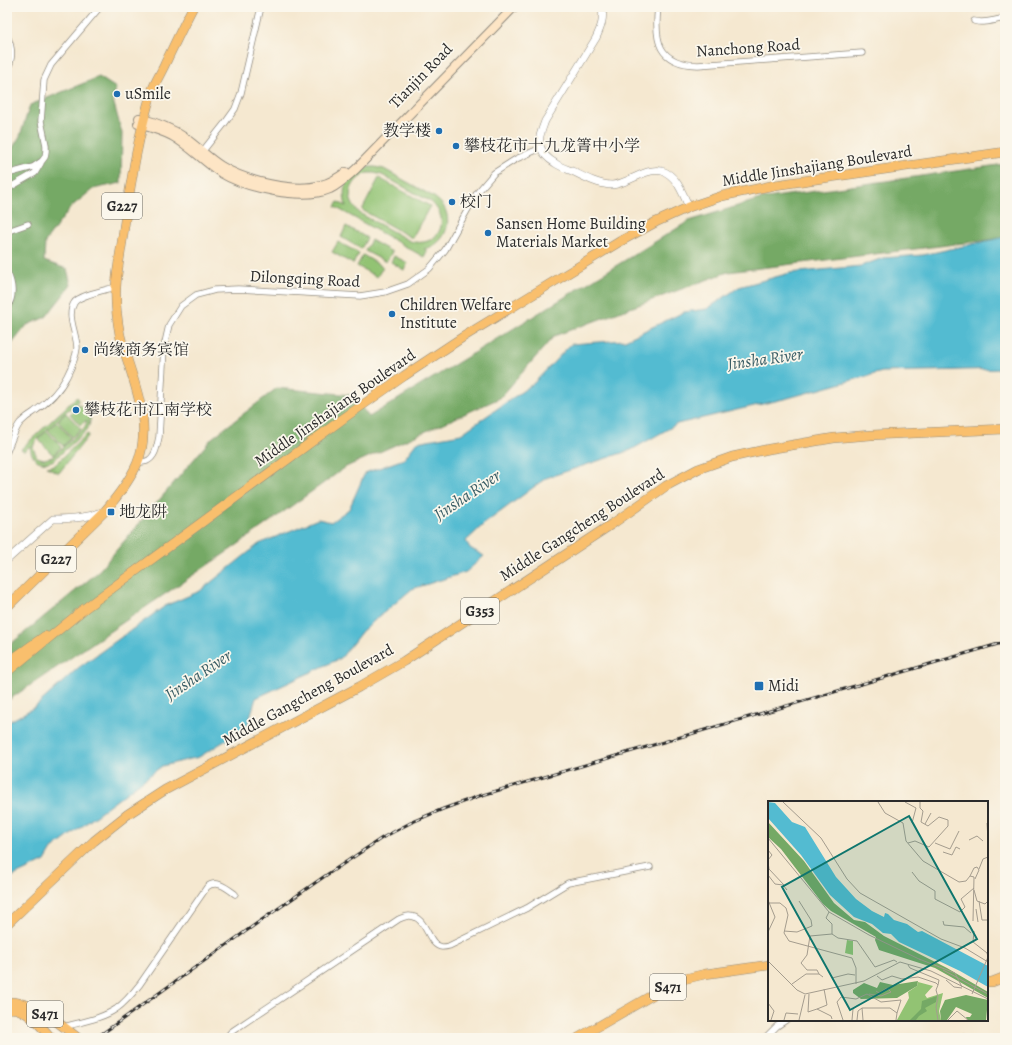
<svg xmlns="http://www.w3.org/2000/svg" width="1012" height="1045" viewBox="0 0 1012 1045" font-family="Alegreya,'Noto Serif SC',serif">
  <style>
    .green { fill: #92c373; stroke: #5e774f; fill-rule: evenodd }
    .forest { fill: #75a965; stroke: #506a48 }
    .water { fill: #53bbd1; stroke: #3f737e }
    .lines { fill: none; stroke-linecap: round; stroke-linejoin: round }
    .minor-casing { stroke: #908a7e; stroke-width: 7 }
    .tertiary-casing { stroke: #908a7e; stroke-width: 8 }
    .secondary-casing { stroke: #908a7e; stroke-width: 10 }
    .primary-casing { stroke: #908a7e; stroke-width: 10 }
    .trunk-casing { stroke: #908a7e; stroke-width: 10 }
    .minor { stroke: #fff; stroke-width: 5.5 }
    .tertiary { stroke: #fff; stroke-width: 7 }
    .secondary { stroke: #fde5c5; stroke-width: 8 }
    .primary { stroke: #f9bf6d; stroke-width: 9 }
    .trunk { stroke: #f9bf6d; stroke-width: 9 }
    .rail-casing { stroke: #2b2b2b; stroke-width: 3 }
    .rail { stroke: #fbf7ec; stroke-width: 1.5; stroke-dasharray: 4.5; stroke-linecap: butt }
    .poi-dot { fill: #1f6fb2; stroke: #fbf7ec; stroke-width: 1.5 }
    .labels { text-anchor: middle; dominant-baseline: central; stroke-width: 3.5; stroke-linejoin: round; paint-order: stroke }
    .shield { fill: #fbf7ec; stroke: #696865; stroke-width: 1 }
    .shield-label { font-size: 15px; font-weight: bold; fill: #2b2b2b }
    .street-label { font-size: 16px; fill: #2b2b2b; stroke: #fbf7ec }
    .poi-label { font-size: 16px; fill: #2b2b2b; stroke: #fbf7ec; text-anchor: start }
    .water-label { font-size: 17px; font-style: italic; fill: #395d65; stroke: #fbf7ec }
    .inset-road { fill: none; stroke: #a49c8e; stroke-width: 1 }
    .view { fill: #0f766e; fill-opacity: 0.15; stroke: #0f766e; stroke-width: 2 }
    .inset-edge { fill: none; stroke: #2b2b2b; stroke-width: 2 }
  </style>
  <rect width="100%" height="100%" fill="#fbf7ec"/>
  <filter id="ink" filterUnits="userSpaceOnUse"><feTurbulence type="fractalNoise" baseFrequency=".025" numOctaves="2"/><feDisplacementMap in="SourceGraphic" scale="8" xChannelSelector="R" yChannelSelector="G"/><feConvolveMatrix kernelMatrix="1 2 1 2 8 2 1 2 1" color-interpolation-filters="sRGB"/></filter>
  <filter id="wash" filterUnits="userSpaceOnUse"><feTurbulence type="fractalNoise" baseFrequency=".012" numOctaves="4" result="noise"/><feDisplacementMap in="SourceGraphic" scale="16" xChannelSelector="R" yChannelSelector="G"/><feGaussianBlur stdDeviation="0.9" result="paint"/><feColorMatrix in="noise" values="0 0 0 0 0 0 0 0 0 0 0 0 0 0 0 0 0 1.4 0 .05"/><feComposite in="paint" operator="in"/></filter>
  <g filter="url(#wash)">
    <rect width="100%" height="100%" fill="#f5e8d0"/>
    <!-- green -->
    <path class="green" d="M365,167H375L384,169L434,197C439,201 443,204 445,209C453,226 442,246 424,249L427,251L424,257L335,207L338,202L346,206C341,186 346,175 365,167ZM367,173H374L382,175L431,202C453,221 437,249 410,241L361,214C344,200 348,182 367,173Z
      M379,178L430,206L412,238L362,210Z
      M346,226L367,238L361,249L341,237Z
      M371,240L392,252L386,262L365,251Z
      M338,242L359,253L353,264L332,252Z
      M363,255L383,267L377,277L357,266Z
      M394,256L408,263L404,270L391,262Z
      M77,397L79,400L75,404C89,407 94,417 87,430L54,460C41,466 31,460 30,446L24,451L21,449ZM71,408H76L70,414L80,425L87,420L86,424L84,428L52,457L44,459L37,457L34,450L33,447L36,440L68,410Z
      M66,413L81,429L72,437L58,421Z
      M57,422L71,438L63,446L48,430Z
      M47,431L61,447L53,455L38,439Z
      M87,434L89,435L59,473L47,467L55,465L58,462Z"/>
    <!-- forest -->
    <path class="forest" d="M99,77L116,88L113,100L122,133L121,183L93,189L71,207L45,242L44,261L67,269L71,285L46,317L27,325L7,350V157L20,136L30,105Z
      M1005,164V238L728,272L554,336L500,398L346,467L233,548L7,701V647L97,573L212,438L277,388L352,395L369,417L689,221L760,199Z"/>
    <!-- water -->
    <path class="water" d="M1005,237V369L882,372L788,398L677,424L631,450L546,478L484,524L466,541L470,548L484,556L466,572L412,589L362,631L341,658L256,698L247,727L199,757L162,766L52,849L45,861L7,879V723L35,707L78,668L165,606L200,591L259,544L318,519L331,522L349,509L365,473L404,459L417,442L461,434L534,383L571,344L625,340L684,312L707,309L739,287L790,273L861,266L883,258L923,255Z"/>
  </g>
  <g filter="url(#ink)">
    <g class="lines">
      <!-- minor casing -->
      <g class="minor-casing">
        <path id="minor" d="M658,7C654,41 658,64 698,65L862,53
          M974,21C984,24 995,20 1005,18
          M7,36C13,48 13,59 7,70
          M202,152L225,123L235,109L241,93L261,7
          M7,174L33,167L42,161L45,157L46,151V145L41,121L44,80L51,65L100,7
          M7,189L35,173L41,163
          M7,232L11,230L28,224
          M7,272C13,284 14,297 7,308
          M7,451C11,442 14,431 20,423C24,419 29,415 34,412C48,402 59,392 67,376C71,368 76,358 77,348C77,334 66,316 74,303C79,295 106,290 116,287
          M137,462C140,462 145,462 147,461C156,457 157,445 159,437L164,347L169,325L181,306L196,295L215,290L238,289L360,296L385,292L408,284L429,269L445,250L477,193L494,173L516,159L541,148
          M64,1027C81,1022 101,1019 116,1009C126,1002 133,993 140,984L207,887C216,879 227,888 235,894
          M962,1037L963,1038
          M226,1038L231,1032L399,919C402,918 406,916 409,916C428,916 427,946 442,947C444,947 446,947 449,946L527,908L568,883L650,867
          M765,1038L777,1026L786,1020"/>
      </g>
      <!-- tertiary casing -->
      <g class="tertiary-casing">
        <path id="tertiary" d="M602,7C604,20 601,27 596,38L545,121C542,130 537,139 541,148C543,154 550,160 555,163C560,167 567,169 572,171C584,177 599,185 612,185C629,184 645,167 662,171C677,175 683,195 689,207
          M7,560L53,519C70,519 87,518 102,512"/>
      </g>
      <!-- secondary casing -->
      <g class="secondary-casing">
        <path id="secondary" d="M139,118C155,122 171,128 184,137C197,146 208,158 221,166C245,181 294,193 321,185C330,183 338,178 346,172
          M138,124C149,127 162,131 172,136C190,146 204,162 221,173C246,188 302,201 330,189C340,184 348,176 356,169L514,7"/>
      </g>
      <!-- primary casing -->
      <g class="primary-casing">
        <path id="primary" d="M77,614L344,418L404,376L463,337L619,242L656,222L689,207L722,196L775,185L1005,152
          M7,663L45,636
          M987,982H992L1005,977
          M7,1002C11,1002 16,1002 19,1003C41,1008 60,1024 78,1038
          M7,1008C10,1009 14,1008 17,1009C31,1014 42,1027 51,1038
          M578,1038L663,989L684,979L705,974L769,965"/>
      </g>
      <!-- trunk casing -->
      <g class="trunk-casing">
        <path id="trunk" d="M7,607L105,511C117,497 129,482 137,464C155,421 130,376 120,335C117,319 115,303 116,287C117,267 122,247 124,227C131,182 138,135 152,91C155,82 161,73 165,64C174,45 183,26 193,7
          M7,672L83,610
          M7,924L94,841L128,814L165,790L359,687L404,661L615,522L666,486L698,469L732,457L769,449L834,438L871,435L1005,429"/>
      </g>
      <!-- minor -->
      <use href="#minor" class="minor"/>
      <!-- tertiary -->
      <use href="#tertiary" class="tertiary"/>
      <!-- secondary -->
      <use href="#secondary" class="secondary"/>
      <!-- primary -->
      <use href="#primary" class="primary"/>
      <!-- trunk -->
      <use href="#trunk" class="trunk"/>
      <!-- rail casing -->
      <g class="rail-casing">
        <path id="rail" d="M96,1038L256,924L325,876L382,838L412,822L443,809L479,796L1005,642"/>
      </g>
      <!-- rail -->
      <use href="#rail" class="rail"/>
    </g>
  </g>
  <!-- markers -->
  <g class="poi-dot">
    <circle cx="117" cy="94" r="4"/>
    <circle cx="439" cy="131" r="4"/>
    <circle cx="456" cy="146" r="4"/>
    <circle cx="452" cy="202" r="4"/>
    <circle cx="488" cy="233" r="4"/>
    <circle cx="392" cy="314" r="4"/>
    <circle cx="85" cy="350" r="4"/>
    <circle cx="76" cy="410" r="4"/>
    <rect x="107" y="508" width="8" height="8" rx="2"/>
    <rect x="754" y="681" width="10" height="10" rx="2"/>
  </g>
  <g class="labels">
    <!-- shield labels -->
    <g class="shield">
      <rect x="102" y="193" width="40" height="26" rx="3"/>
      <rect x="36" y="546" width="40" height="26" rx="3"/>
      <rect x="461" y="598" width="38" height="26" rx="3"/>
      <rect x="650" y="974" width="36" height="26" rx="3"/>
      <rect x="27" y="1001" width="36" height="26" rx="3"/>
    </g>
    <g class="shield-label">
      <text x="122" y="206">G227</text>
      <text x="56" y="559">G227</text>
      <text x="480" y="611">G353</text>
      <text x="668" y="987">S471</text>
      <text x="45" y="1014">S471</text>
    </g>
    <!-- street labels -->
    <g class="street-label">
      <text transform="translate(748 48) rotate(-4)">Nanchong Road</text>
      <text transform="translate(421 76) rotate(-46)">Tianjin Road</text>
      <text transform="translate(817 166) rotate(-9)">Middle Jinshajiang Boulevard</text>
      <text transform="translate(305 279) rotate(3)">Dilongqing Road</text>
      <text transform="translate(335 408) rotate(-35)">Middle Jinshajiang Boulevard</text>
      <text transform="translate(582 525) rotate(-33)">Middle Gangcheng Boulevard</text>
      <text transform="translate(308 695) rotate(-29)">Middle Gangcheng Boulevard</text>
    </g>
    <!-- poi labels -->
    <g class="poi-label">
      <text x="125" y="94">uSmile</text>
      <text x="431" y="131" text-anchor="end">教学楼</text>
      <text x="464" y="146">攀枝花市十九龙箐中小学</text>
      <text x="460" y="202">校门</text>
      <text x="496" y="224">Sansen Home Building<tspan x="496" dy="18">Materials Market</tspan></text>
      <text x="400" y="305">Children Welfare<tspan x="400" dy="18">Institute</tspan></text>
      <text x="93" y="350">尚缘商务宾馆</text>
      <text x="84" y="410">攀枝花市江南学校</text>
      <text x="119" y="512">地龙阱</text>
      <text x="768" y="686">Midi</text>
    </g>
    <!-- water labels -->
    <g class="water-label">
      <text transform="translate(765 359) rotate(-8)">Jinsha River</text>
      <text transform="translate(467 495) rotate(-34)">Jinsha River</text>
      <text transform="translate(198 675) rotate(-34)">Jinsha River</text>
    </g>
  </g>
  <!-- overview -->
  <g transform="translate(768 801)">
    <rect width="220" height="220" fill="#f5e8d0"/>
    <path d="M79,139L85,140V154L77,152ZM150,181L165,185L157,194L159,197L175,192L171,210L173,219H129L141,197L140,191L149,185Z" fill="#92c373"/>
    <path d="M0,21L36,60L66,102L86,119L97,121L116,135L179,167L220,191V197L167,167L111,149L107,139L108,136L63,110L55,103L13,48L0,36ZM150,180L149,185L129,197L93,198L85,192V189L96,182L109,187L112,181L125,184ZM198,194L220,199L218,219H199L198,216H202L204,213L188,206L179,219H173L172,210L177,199ZM169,195L168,201L157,207L159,210L151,215L148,219H142L153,208L154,200Z" fill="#75a965"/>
    <path d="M0,1L7,2L24,21L37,26L68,76L88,98L104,110L116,116L117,112L120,113L126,119L139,123L150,131L154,130L220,165V186L192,170L131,141L123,133L115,132L104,123L86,116L62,94L33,54L0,17Z" fill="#53bbd1"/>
    <path class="inset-road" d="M15,1L53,37L79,78L92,92L173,138L197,147L220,161M110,1L117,12L135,22L138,40L155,60L191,81L198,80L202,75L206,76L205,120M137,1L148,7L144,22M219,22L220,39M157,23L163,12M0,37L61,111L101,134L153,159M201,39L209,35L215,40M140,42L147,40L161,46L180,25V19L171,16L160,25L153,21L155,10L152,7V1M167,42L182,48L191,30M0,49L4,54L0,59M175,51L184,54L188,46L192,48M0,61L1,68L16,84M211,68L215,58L220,56M144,71L151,80L167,90V98L192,111L197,106L193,98L206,87M0,74L7,83L15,84L19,89M202,75L206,67L209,66L211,69L207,78M206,89L209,100L217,103L220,100M0,99L7,116L0,131M211,100L214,119H220M0,102H12L18,107L20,114L16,132L21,140L84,157L88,167V183M208,108L210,121M175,120L176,124L196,126L203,132M16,130L29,131L44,125L43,119L31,100M64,133L70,137L89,140L107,166L126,159L129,161M151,158L187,172L194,186M0,160L29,189L37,193L96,180L132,161L163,170L220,198M140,164L142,167L171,179L170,184M175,169L220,193M51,173L49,169H39L33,162L39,154L42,135L64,133V123L58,117L61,111M109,175L114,179L124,175L134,178L150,176L168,182L170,184L168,189L170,196L168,206L170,219M64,177L80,173L87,174M178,179L186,186L194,187M24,183L38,173H51L55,176M56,188L59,204L49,208L63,215L64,218M41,193L40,211L49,208M101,193L113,195L123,191L119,187L111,192L108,190M204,193L220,156L219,152L205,141L206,130M0,202L6,210L3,219M94,207H122L129,212L128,219M16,219L18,212L30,213M31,219L37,194M75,219L69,201L73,196L88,198L99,193L113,201L133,199L129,212M84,219L85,208L90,204M89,219L90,210L94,207L95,219M180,219L189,210L200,219"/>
    <path class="view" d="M141,15L209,138L82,209L14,86Z"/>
    <rect width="220" height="220" class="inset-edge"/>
  </g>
  <!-- margin -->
  <rect width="1012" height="1045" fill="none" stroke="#fbf7ec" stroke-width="24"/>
</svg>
